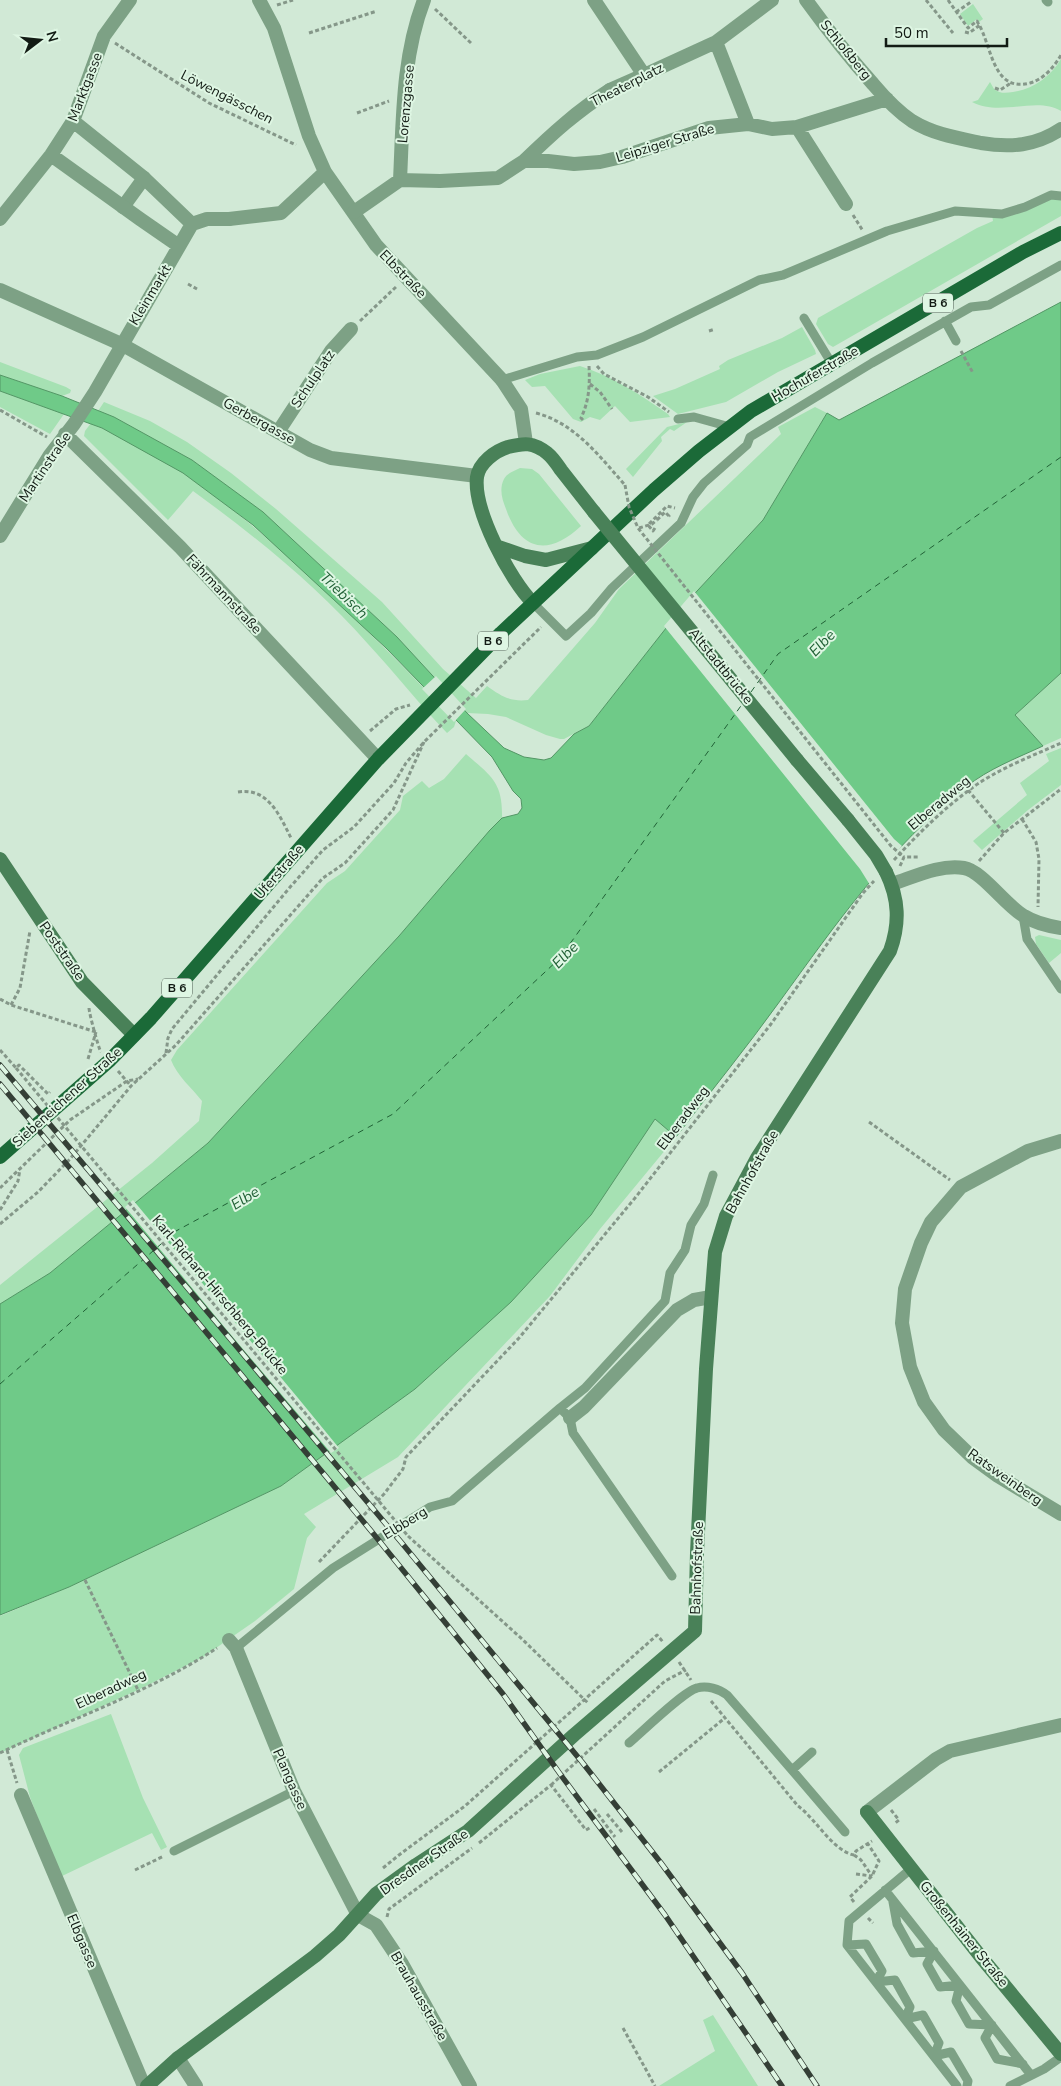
<svg xmlns="http://www.w3.org/2000/svg" width="1061" height="2086" viewBox="0 0 1061 2086" font-family="'Nunito Sans',sans-serif">
  <style>
    .green { fill: #a6e1b3 }
    .water { fill: #6fca88; stroke: #539665 }
    .pier { fill: #d1e9d6 }
    .lines { fill: none; stroke-linecap: round; stroke-linejoin: round }
    .ferry { stroke: #216136; stroke-width: 1; stroke-dasharray: 6 5; stroke-linecap: butt }
    .path { stroke: #859789; stroke-width: 3; stroke-dasharray: 4 2.5; stroke-linecap: butt }
    .service { stroke: #7da185; stroke-width: 9 }
    .pedestrian { stroke: #7da185; stroke-width: 14 }
    .minor { stroke: #7da185; stroke-width: 14 }
    .tertiary { stroke: #7da185; stroke-width: 14 }
    .secondary { stroke: #498158; stroke-width: 14 }
    .primary { stroke: #1b6a38; stroke-width: 14 }
    .rail-casing { stroke: #343f36; stroke-width: 5.5 }
    .rail { stroke: #def6e3; stroke-width: 4; stroke-dasharray: 11; stroke-linecap: butt }
    .path-bridge { stroke: #859789; stroke-width: 3; stroke-dasharray: 4 2.5; stroke-linecap: butt }
    .secondary-bridge { stroke: #498158; stroke-width: 14 }
    .labels { text-anchor: middle; dominant-baseline: central; stroke-width: 4; stroke-linejoin: round; paint-order: stroke }
    .shield { fill: #def6e3; stroke: #4f5d52; stroke-width: 1 }
    .shield-label { font-size: 12px; font-weight: bold; fill: #121b14 }
    .street-label { font-size: 14px; fill: #121b14; stroke: #def6e3 }
    .water-label { font-size: 15px; font-style: italic; fill: #216136; stroke: #def6e3 }
  </style>
  <rect width="100%" height="100%" fill="#d1e9d6"/>
  <!-- green -->
  <path class="green" d="M973,4L983,19L979,22L977,19L968,26L960,14Z
    M1061,59V111C1037,96 1000,117 972,102L978,100L990,82L994,89C1000,94 1006,93 1013,92C1034,89 1050,77 1061,59Z
    M1061,196V216L833,347L828,344L816,324L818,318L977,228L993,221L992,215Z
    M802,327L815,350L816,354L778,372L726,402L678,414L653,396L675,389L720,369L719,366L728,360L782,338Z
    M0,362L66,387L71,390L70,393L62,396L0,375Z
    M580,366C612,376 641,395 668,414L670,417L630,422L615,406L600,420L590,417L581,422L573,419L545,386L532,387L525,380L540,374Z
    M0,391L64,414L50,434L0,407Z
    M104,402L150,421L187,442L231,473L276,509L382,602L443,669L476,698L487,686C501,696 510,702 528,700L595,623L619,589L781,434L778,427L815,407L827,413L763,520L685,604L589,726L564,739H560L546,735L506,717L488,714L467,713L397,637L263,512L192,460L114,417L98,411Z
    M687,422L674,431L670,429L661,437L662,441L633,477L626,469L667,427Z
    M91,423L102,428C129,443 159,456 185,474C285,545 371,633 456,721L454,727L447,733C419,704 395,673 368,644C317,586 255,536 193,491L168,520L84,436L85,431Z
    M520,468L532,469L539,474L581,526C549,556 521,552 506,509C502,499 499,489 504,479C507,473 514,471 520,468Z
    M1061,673V738L1043,746L1015,715Z
    M1061,748V785L1028,810L982,850L973,841L1027,795L1020,783L1049,761L1046,754Z
    M466,754C491,776 503,782 502,818L399,936L208,1143L50,1273L0,1304V1285L152,1163L199,1121L202,1101C192,1088 177,1076 171,1060L177,1050L327,883L345,871L400,810L403,796L422,781L429,788L444,779Z
    M1039,935L1061,940V953L1049,963L1036,944L1035,937Z
    M655,1119L676,1137L600,1229L550,1296L398,1457L304,1514L316,1527L307,1538L294,1589L255,1621L203,1657L138,1690L0,1753V1616L69,1587L281,1486L415,1389L511,1302L591,1215Z
    M111,1714L143,1798L167,1847L161,1850L152,1833L60,1877L30,1797L19,1755L23,1748Z
    M713,2015L758,2086H659L715,2051L703,2020Z"/>
  <!-- water -->
  <path class="water" d="M1061,302V673L1015,715L1043,746C1017,758 988,769 966,787C890,846 836,924 780,1001C747,1047 711,1091 676,1137L655,1119L591,1215L511,1302L415,1389L281,1486L69,1587L0,1615V1304L50,1273L208,1143L399,936L490,830L502,818L518,814L522,808L521,799L513,791L492,757L386,648L253,525L183,473L102,428L0,391V375L62,396L114,417L192,460L263,512L397,637L467,713L504,748L524,757L544,760L551,758L574,734L589,726L685,604L763,520L827,413L839,420L841,419Z"/>
  <!-- pier -->
  <path class="pier" d="M694,591L894,839L902,846L870,885L860,869L664,626Z
    M436,676L466,709L454,722L422,689Z
    M133,1200L298,1398L339,1448L331,1453L226,1329L125,1207Z"/>
  <g class="lines">
    <!-- ferry -->
    <path class="ferry" d="M751,692L778,654L1061,457
      M0,1384L176,1231L393,1114L559,959L743,703"/>
    <!-- path -->
    <path class="path" d="M926,0L953,33
      M948,0L968,28L977,21L978,23C992,45 992,93 1030,83C1044,79 1054,67 1061,55
      M277,5L293,0
      M435,9L471,43
      M956,12L971,2
      M965,32L969,33L980,25
      M309,33L377,11
      M115,43L209,103L296,145
      M995,88L1000,90L1011,83
      M357,113L389,101
      M853,215L863,231
      M188,284L197,289
      M360,321L397,286
      M709,331L715,329
      M961,351L973,373
      M597,366L604,374L648,397L669,412
      M590,384L600,392L612,409
      M0,410L47,437
      M536,413C575,423 600,457 625,485
      M583,420L581,418C589,401 590,386 589,366
      M657,520L665,512L669,516L667,517
      M655,528L653,531L648,525L667,506L675,508
      M370,731L396,709L410,705
      M968,790L1004,833
      M238,792C268,787 280,816 291,838
      M1022,819L1036,842L1039,859L1038,907
      M894,860C917,835 941,811 968,791C995,770 1030,757 1061,743
      M979,861L1004,833L1061,789
      M900,866L904,857H920
      M0,999L11,1005L96,1032
      M11,1005L20,988L30,931
      M89,1008C89,1013 99,1050 101,1052
      M0,1050L16,1068L19,1065L48,1094L50,1092
      M166,1053L168,1038L172,1029L291,886L323,850L354,827L394,783L406,763L424,742L541,627
      M88,1059L96,1032
      M118,1071L131,1086
      M869,1122L950,1180
      M0,1188L70,1120L127,1081L138,1079
      M0,1210L18,1181L20,1169
      M0,1224L38,1192L70,1159L131,1086L176,1045L323,878L345,863L393,810L424,742
      M408,1536L522,1639L589,1704
      M319,1562L384,1494L403,1469L406,1457L519,1338L635,1198L771,1024L863,893L874,881
      M85,1580L138,1690
      M679,1662L691,1680
      M711,1701L798,1806C816,1819 833,1851 854,1855L856,1851L872,1841
      M7,1750L17,1783
      M0,1753C72,1718 150,1692 217,1648
      M659,1772L726,1717
      M551,1785L665,1681L686,1670
      M594,1809L615,1837
      M891,1810L899,1820L894,1824
      M607,1814L622,1832
      M479,1843L551,1785L586,1830L591,1827
      M854,1855L861,1860L872,1876
      M383,1868L399,1855L465,1806L657,1635L663,1642
      M135,1870L164,1856
      M856,1874L871,1876
      M854,1902L850,1897L872,1876L879,1861L868,1844
      M387,1917L389,1909L472,1848
      M868,1918L873,1923
      M623,2028L655,2086"/>
    <!-- service -->
    <path class="service" d="M1046,0L1048,2
      M804,318L832,364
      M945,321L956,341
      M502,380L577,357L597,355L643,337L759,280L783,275L887,231L955,211L1002,214L1025,207L1051,195L1061,196
      M678,419L694,417L730,427
      M533,603L566,636L591,613L612,588L681,523L693,497L704,483L747,445L750,437L872,363L971,307L989,305L1061,265
      M1023,916L1027,939L1061,989
      M560,1408L585,1388L665,1301L670,1273L685,1250L691,1225L704,1204L713,1175
      M236,1648L333,1568L430,1507L452,1501L560,1408L570,1418L573,1433L672,1576
      M629,1743C642,1732 684,1691 697,1688C707,1685 719,1689 727,1695L792,1770L812,1752
      M792,1770L845,1832
      M174,1851L294,1791
      M912,1868L849,1921L847,1945L957,2086
      M885,1890L1031,2075
      M893,1902L897,1924L913,1953L934,1951
      M847,1945L866,1944L882,1971L876,1982
      M934,1951L927,1964L940,1987L960,1985
      M876,1982L895,1980L910,2007L905,2019
      M960,1985L956,2001L969,2024L992,2025
      M905,2019L923,2015L939,2043L934,2056
      M992,2025L985,2038L997,2059L1023,2064
      M934,2056L951,2052L968,2081L967,2086
      M1010,2086L1044,2069L1061,2057"/>
    <!-- pedestrian -->
    <path class="pedestrian" d="M259,0L274,28L309,136L325,172L376,245L502,380
      M610,90L644,75
      M123,207L144,178
      M229,219L281,213L325,172"/>
    <!-- minor -->
    <path class="minor" d="M594,0L644,75L716,42L772,0
      M806,0C827,29 849,57 873,84C884,97 897,111 912,121C933,134 957,138 981,143C1010,148 1036,146 1061,129
      M716,42L748,124
      M73,121L144,178L192,224
      M797,127L846,204
      M51,155L140,219L179,246
      M524,161C553,133 576,112 610,90
      M400,180C403,120 402,57 424,0
      M354,212L400,180L440,181L498,178L524,161H548L574,164L600,162L622,157L709,128L748,124L772,129L797,127L887,99
      M0,219L51,155L73,121L104,36L130,0
      M192,224L207,219H229
      M502,380L521,409L526,443
      M278,432L331,351L351,329
      M65,434L180,547L378,759
      M0,536L50,455L74,424L95,392L192,224
      M892,884C914,877 940,864 964,868C982,871 1006,906 1024,916C1035,923 1048,926 1061,928
      M1061,1141L1028,1151L961,1187L931,1222L921,1243L905,1289L902,1323L910,1367L924,1402L944,1430L972,1457L998,1476L1061,1514
      M570,1418L584,1407L677,1310L694,1300L711,1297
      M229,1640L236,1648L294,1791L358,1915
      M21,1795L144,2086
      M867,1812L936,1759L950,1751L1061,1725"/>
    <!-- tertiary -->
    <path class="tertiary" d="M0,290L121,344L310,450L331,458L477,476
      M358,1915L376,1925L402,1964L470,2086
      M178,2058L196,2086"/>
    <!-- secondary -->
    <path class="secondary" d="M496,546L525,556L546,560L592,548
      M533,603C510,580 473,510 477,477C479,463 495,451 508,447C524,443 533,442 547,453C552,457 557,464 561,470C572,484 583,498 594,512
      M797,760L848,820
      M0,859L82,982L134,1035
      M867,1812L981,1957L1061,2054
      M147,2086L178,2058L315,1956L339,1935L376,1894L416,1865L468,1831L574,1735L695,1631L697,1553L706,1369L715,1252L726,1216L757,1158L890,951C900,923 899,899 886,872"/>
    <!-- primary -->
    <path class="primary" d="M0,1157L109,1061L151,1018L378,759L501,633L654,490L699,451L751,411L1023,252L1061,233"/>
    <!-- rail casing -->
    <g class="rail-casing">
      <path id="rail" d="M0,1065L401,1542L582,1762L661,1863L742,1973L817,2086
        M0,1084L372,1532L503,1694L563,1778L665,1915L782,2086"/>
    </g>
    <!-- rail -->
    <use href="#rail" class="rail"/>
    <!-- path-bridge -->
    <path class="path-bridge" d="M625,485L629,507L638,528L891,846L904,857
      M639,528L652,524L657,520
      M16,1068L408,1536"/>
    <!-- secondary-bridge -->
    <path class="secondary-bridge" d="M594,512L797,760
      M848,820L876,855L886,872"/>
  </g>
  <g class="labels">
    <!-- shield labels -->
    <g class="shield">
      <rect x="923" y="293.5" width="30" height="19" rx="4"/>
      <rect x="478" y="631.5" width="30" height="19" rx="4"/>
      <rect x="162" y="978.5" width="30" height="19" rx="4"/>
    </g>
    <g class="shield-label">
      <text x="938" y="303">B 6</text>
      <text x="493" y="641">B 6</text>
      <text x="177" y="988">B 6</text>
    </g>
    <!-- street labels -->
    <g class="street-label">
      <text transform="translate(846 50) rotate(51)">Schloßberg</text>
      <text transform="translate(627 85) rotate(-27)">Theaterplatz</text>
      <text transform="translate(85 87) rotate(-69)">Marktgasse</text>
      <text transform="translate(227 97) rotate(27)">Löwengässchen</text>
      <text transform="translate(406 104) rotate(-85)">Lorenzgasse</text>
      <text transform="translate(665 143) rotate(-17)">Leipziger Straße</text>
      <text transform="translate(403 274) rotate(46)">Elbstraße</text>
      <text transform="translate(150 295) rotate(-59)">Kleinmarkt</text>
      <text transform="translate(815 374) rotate(-30)">Hochuferstraße</text>
      <text transform="translate(313 379) rotate(-56)">Schulplatz</text>
      <text transform="translate(259 421) rotate(29)">Gerbergasse</text>
      <text transform="translate(45 467) rotate(-56)">Martinstraße</text>
      <text transform="translate(224 594) rotate(47)">Fährmannstraße</text>
      <text transform="translate(721 666) rotate(51)">Altstadtbrücke</text>
      <text transform="translate(939 803) rotate(-40)">Elberadweg</text>
      <text transform="translate(279 872) rotate(-49)">Uferstraße</text>
      <text transform="translate(62 951) rotate(55)">Poststraße</text>
      <text transform="translate(67 1097) rotate(-42)">Siebeneichener Straße</text>
      <text transform="translate(683 1118) rotate(-53)">Elberadweg</text>
      <text transform="translate(752 1172) rotate(-61)">Bahnhofstraße</text>
      <text transform="translate(220 1295) rotate(50)">Karl-Richard-Hirschberg-Brücke</text>
      <text transform="translate(1005 1477) rotate(35)">Ratsweinberg</text>
      <text transform="translate(405 1523) rotate(-32)">Elbberg</text>
      <text transform="translate(697 1568) rotate(-88)">Bahnhofstraße</text>
      <text transform="translate(111 1689) rotate(-25)">Elberadweg</text>
      <text transform="translate(290 1779) rotate(66)">Plangasse</text>
      <text transform="translate(424 1862) rotate(-35)">Dresdner Straße</text>
      <text transform="translate(964 1934) rotate(51)">Großenhainer Straße</text>
      <text transform="translate(82 1941) rotate(67)">Elbgasse</text>
      <text transform="translate(419 1996) rotate(60)">Brauhausstraße</text>
    </g>
    <!-- water labels -->
    <g class="water-label">
      <text transform="translate(344 595) rotate(44)">Triebisch</text>
      <text transform="translate(822 643) rotate(-46)">Elbe</text>
      <text transform="translate(565 955) rotate(-46)">Elbe</text>
      <text transform="translate(245 1198) rotate(-32)">Elbe</text>
    </g>
  </g>
  <!-- north arrow -->
  <g transform="translate(40 40) rotate(74)" stroke="#def6e3" stroke-width="4" paint-order="stroke">
  <path d="M0-4L9 19L0 12L-9 19Z" fill="#121b14"/>
  <text y="-8" font-size="14" font-weight="bold" text-anchor="middle" fill="#121b14">N</text>
  </g>
  <!-- scale -->
  <path d="M886 38v8h121v-8" fill="none" stroke="#121b14" stroke-width="2.5"/>
  <text x="894" y="38" font-size="15" fill="#121b14" stroke="#def6e3" stroke-width="4" paint-order="stroke">50 m</text>
</svg>
